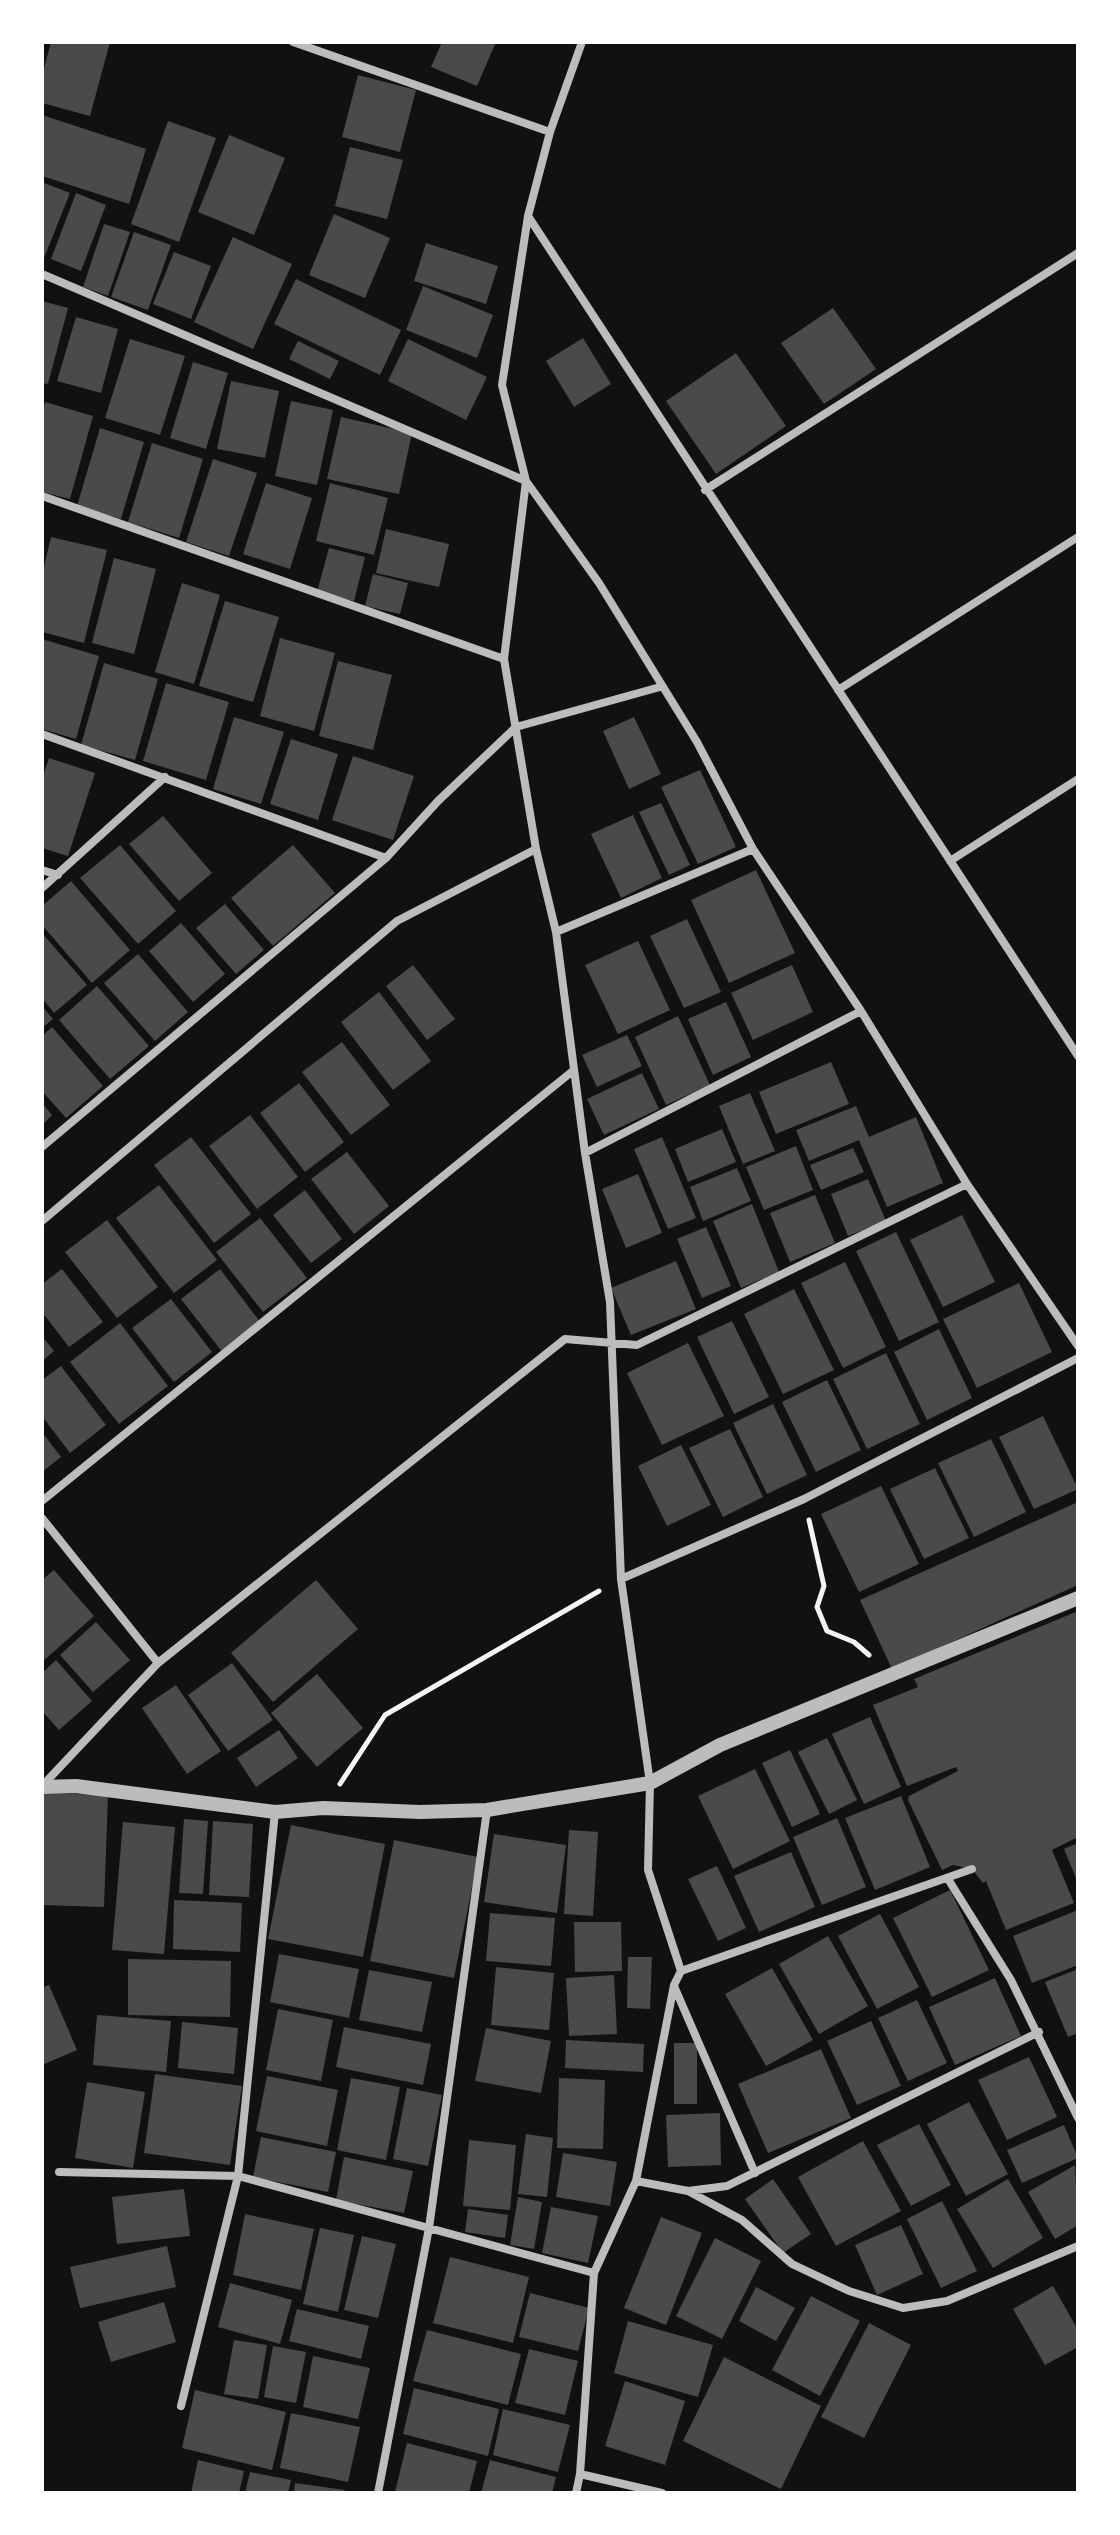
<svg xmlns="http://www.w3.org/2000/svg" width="1120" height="2535" viewBox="0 0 1120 2535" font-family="'Noto Sans',sans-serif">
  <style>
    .building { fill: #4a4a4a }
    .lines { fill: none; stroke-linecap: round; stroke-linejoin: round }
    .path { stroke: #f5f5f5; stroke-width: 5 }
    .minor { stroke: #bcbcbc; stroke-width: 8 }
    .tertiary { stroke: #bcbcbc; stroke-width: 14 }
  </style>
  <rect width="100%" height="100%" fill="#111"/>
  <!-- building -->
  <path class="building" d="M51,42H110L90,116L42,103V76Z
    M442,42H496L477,86L431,67Z
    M358,75L416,90L400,152L342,137Z
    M42,115L146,149L129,204L42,176Z
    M168,121L216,138L179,242L131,224Z
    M229,135L285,158L254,235L198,212Z
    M350,147L403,160L387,219L335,206Z
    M42,182L70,193L42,263Z
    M76,193L106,205L81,271L51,259Z
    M334,214L390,238L365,298L309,275Z
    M104,224L130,232L108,296L83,287Z
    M134,232L171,245L148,310L111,297Z
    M233,237L292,264L253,349L194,322Z
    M426,243L498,266L486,304L414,281Z
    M174,252L211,266L191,319L153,304Z
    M296,279L401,330L380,375L274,324Z
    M423,286L493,315L477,358L406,330Z
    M42,301L68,308L48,384L42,383Z
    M833,308L876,369L824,404L781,343Z
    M76,317L118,329L101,393L57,381Z
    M583,338L611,384L574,407L546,361Z
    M130,339L185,356L160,435L105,418Z
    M408,339L487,377L466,420L388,381Z
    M298,341L339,361L330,379L289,359Z
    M736,353L786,426L716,474L666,401Z
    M193,362L228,373L206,449L170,438Z
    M231,381L279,391L265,458L217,449Z
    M291,401L333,410L317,485L275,476Z
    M45,402L93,416L70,499L42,492V414Z
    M341,417L412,433L399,494L327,479Z
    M100,428L144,442L121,519L77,506Z
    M152,443L203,459L179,538L128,522Z
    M213,459L257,473L229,556L186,542Z
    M266,483L312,498L290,569L243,554Z
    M330,483L388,498L374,555L316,541Z
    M386,529L449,544L439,587L376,573Z
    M51,537L107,550L84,643L42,632V575Z
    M329,548L365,557L354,601L317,592Z
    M114,558L156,569L134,654L92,643Z
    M373,574L408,583L400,614L365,606Z
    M182,583L220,595L194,684L155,672Z
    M225,601L279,617L253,702L199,686Z
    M280,638L335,653L314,731L260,716Z
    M42,639L99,656L76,739L42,729Z
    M338,661L392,675L373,750L319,736Z
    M104,663L158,679L135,760L81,745Z
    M166,683L229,702L206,780L143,761Z
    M234,717L284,732L261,804L213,789Z
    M634,717L661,774L629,789L603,731Z
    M291,739L338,754L318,820L270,804Z
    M353,756L414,776L393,840L332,820Z
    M49,758L95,773L68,856L42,848V779Z
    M700,770L736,847L698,864L661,787Z
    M661,803L690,865L669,875L639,812Z
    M633,815L662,878L621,898L591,834Z
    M163,816L212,873L179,901L129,844Z
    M120,845L176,911L138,944L80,878Z
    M293,845L335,893L273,946L231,898Z
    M756,870L795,953L729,983L691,900Z
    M71,881L130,950L92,983L42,925V906Z
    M225,904L264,950L236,974L196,928Z
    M687,919L721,992L684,1008L650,936Z
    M181,923L225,974L193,1002L149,951Z
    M42,933L87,985L54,1013L42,998Z
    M638,941L670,1010L618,1034L585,965Z
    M138,954L188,1012L155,1041L104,983Z
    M413,965L455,1019L427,1040L386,986Z
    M792,965L813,1012L753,1040L731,993Z
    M97,986L149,1046L110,1079L59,1020Z
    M379,992L431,1061L393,1090L341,1022Z
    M726,1002L751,1057L713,1075L688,1019Z
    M42,1006L53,1019L42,1028Z
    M678,1016L710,1085L666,1105L635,1037Z
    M52,1027L103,1086L66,1118L42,1091V1036Z
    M627,1035L642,1066L597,1087L582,1055Z
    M342,1042L390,1105L351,1135L302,1072Z
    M831,1062L849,1104L776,1134L759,1092Z
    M642,1073L659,1109L604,1135L587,1099Z
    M299,1083L344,1142L305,1172L260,1113Z
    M750,1093L775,1151L743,1164L719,1106Z
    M42,1103L52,1115L42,1125Z
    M856,1106L869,1137L916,1117L943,1183L887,1207L859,1140L809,1161L796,1130Z
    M250,1115L298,1177L257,1209L209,1146Z
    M722,1129L736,1162L688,1182L675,1149Z
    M191,1137L251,1214L214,1243L154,1165Z
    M662,1137L696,1218L668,1229L634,1149Z
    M796,1146L813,1190L764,1210L746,1167Z
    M853,1148L864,1172L821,1190L810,1165Z
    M347,1152L389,1206L354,1234L311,1179Z
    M737,1168L751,1201L703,1221L690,1187Z
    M638,1174L662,1233L626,1248L602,1189Z
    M868,1179L886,1221L848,1236L831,1194Z
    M159,1185L217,1260L174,1293L116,1218Z
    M305,1190L342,1239L311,1263L273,1215Z
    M815,1195L835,1243L790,1262L770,1213Z
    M752,1204L779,1272L741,1288L713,1221Z
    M962,1215L995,1282L943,1307L910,1240Z
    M260,1218L307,1278L263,1312L216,1252Z
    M107,1220L158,1287L117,1318L65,1252Z
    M706,1227L731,1286L702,1298L677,1239Z
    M896,1232L939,1322L899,1341L856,1251Z
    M676,1261L696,1309L631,1335L611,1288Z
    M845,1262L886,1347L843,1368L801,1283Z
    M62,1269L103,1322L69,1347L42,1312V1284Z
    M220,1269L261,1323L223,1353L181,1299Z
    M1019,1283L1052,1352L977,1388L943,1319Z
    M794,1289L834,1370L783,1394L744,1314Z
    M171,1299L212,1352L174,1382L132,1328Z
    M732,1321L769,1397L734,1414L697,1337Z
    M120,1323L168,1386L119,1424L70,1362Z
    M939,1329L972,1398L927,1420L894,1352Z
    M42,1336L54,1351L42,1361Z
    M688,1343L724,1416L662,1445L627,1373Z
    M886,1353L920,1424L867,1449L833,1379Z
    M61,1366L106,1425L70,1453L42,1416V1380Z
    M827,1380L861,1450L816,1472L782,1402Z
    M773,1404L807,1475L767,1494L733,1423Z
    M1043,1416L1078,1489L1034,1509L999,1437Z
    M730,1429L763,1497L723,1517L689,1448Z
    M42,1432L61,1457L42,1472Z
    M991,1439L1026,1512L974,1537L938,1463Z
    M681,1445L711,1505L667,1526L638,1466Z
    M935,1468L969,1538L924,1559L890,1489Z
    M881,1486L919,1564L859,1592L821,1514Z
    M1078,1502V1585L892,1669L860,1600Z
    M54,1570L94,1616L42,1662V1580Z
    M316,1580L358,1629L273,1702L231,1653Z
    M1078,1611V1837L1052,1850L1074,1903L1006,1930L986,1881L983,1883L972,1869L953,1865L942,1870L908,1800L909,1796L958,1771L956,1767L907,1786L873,1705L918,1687L914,1679Z
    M96,1622L130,1660L93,1692L60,1655Z
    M56,1660L92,1701L59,1730L42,1711V1673Z
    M232,1663L273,1720L228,1751L188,1695Z
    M317,1674L363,1728L317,1767L271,1713Z
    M176,1685L221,1751L187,1774L142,1708Z
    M870,1717L901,1787L864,1804L832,1734Z
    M279,1730L298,1758L256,1787L237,1758Z
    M827,1738L857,1800L829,1814L798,1752Z
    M790,1750L820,1814L792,1827L762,1763Z
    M755,1769L790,1841L733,1869L698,1796Z
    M42,1793L108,1795L104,1907L42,1905Z
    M901,1796L930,1867L875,1890L845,1818Z
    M837,1818L866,1887L822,1905L793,1837Z
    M184,1819L208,1821L203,1894L179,1893Z
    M213,1821L253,1824L249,1897L209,1895Z
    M123,1822L175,1827L164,1954L112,1950Z
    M291,1825L385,1844L363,1957L268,1939Z
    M569,1830L598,1832L593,1916L564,1914Z
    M494,1834L566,1845L557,1913L484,1902Z
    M394,1840L478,1857L454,1978L370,1961Z
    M1078,1843V1883L1064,1849Z
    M791,1852L815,1907L759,1932L734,1876Z
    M717,1866L746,1928L718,1941L688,1879Z
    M950,1890L989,1970L932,1997L893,1918Z
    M174,1900L242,1903L240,1952L173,1949Z
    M1078,1910V1965L1032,1983L1013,1936Z
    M490,1913L555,1918L551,1966L486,1961Z
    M880,1914L919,1987L877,2009L838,1936Z
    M574,1922H621L622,1971L575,1972Z
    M828,1936L868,2006L819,2034L779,1964Z
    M279,1954L359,1969L349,2018L270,2002Z
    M628,1957H652L650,2009L627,2008Z
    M128,1959L231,1961L230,2017L128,2015Z
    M496,1967L554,1973L549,2030L491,2025Z
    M772,1968L813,2040L766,2066L725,1994Z
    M1078,1969V2033L1068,2037L1045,1982Z
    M369,1970L432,1982L422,2032L359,2020Z
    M614,1975L617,2034L569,2036L566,1978Z
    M995,1978L1021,2036L955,2065L929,2007Z
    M49,1985L77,2050L42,2065V1988Z
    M917,2000L947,2063L908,2081L878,2018Z
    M278,2009L333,2020L321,2081L266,2070Z
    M97,2015L171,2021L166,2072L93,2065Z
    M871,2021L901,2086L857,2105L827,2041Z
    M182,2022L238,2028L234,2074L178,2068Z
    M344,2027L431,2044L423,2085L336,2067Z
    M486,2028L551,2041L541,2093L475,2081Z
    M566,2040L644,2044L643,2072L565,2068Z
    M674,2043H697V2104H674Z
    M821,2049L851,2118L768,2153L738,2084Z
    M1029,2057L1057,2117L1007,2140L978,2080Z
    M155,2074L242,2086L230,2165L144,2153Z
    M267,2076L338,2090L327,2146L256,2131Z
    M351,2078L400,2087L386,2160L337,2150Z
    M559,2078L605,2080L603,2149L557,2148Z
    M87,2082L145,2092L133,2168L75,2158Z
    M407,2088L442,2095L428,2166L393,2159Z
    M969,2102L1008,2174L966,2196L927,2124Z
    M720,2113L721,2165L668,2167L666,2115Z
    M919,2124L951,2185L911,2206L877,2145Z
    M1064,2125L1078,2158L1022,2183L1007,2150Z
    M526,2134L553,2138L547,2197L518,2194Z
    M261,2137L336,2152L328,2192L253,2177Z
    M469,2140L516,2145L510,2210L463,2206Z
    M863,2141L901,2211L836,2246L798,2177Z
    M563,2153L617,2162L610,2206L556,2197Z
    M344,2157L413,2171L404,2213L336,2200Z
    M1075,2165L1078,2225L1055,2239L1028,2192Z
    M773,2179L811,2234L783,2253L745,2199Z
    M1008,2179L1043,2238L993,2268L957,2209Z
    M184,2189L190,2236L117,2244L112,2197Z
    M518,2197L542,2202L534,2249L510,2245Z
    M942,2201L977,2271L941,2288L907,2219Z
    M551,2207L598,2216L588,2263L542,2253Z
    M468,2209L508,2215L505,2238L465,2232Z
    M245,2214L314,2229L301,2290L233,2275Z
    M661,2217L702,2233L666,2325L624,2308Z
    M901,2225L923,2274L877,2295L855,2245Z
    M320,2228L354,2235L338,2312L303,2304Z
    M362,2236L396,2244L378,2318L344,2310Z
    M715,2238L761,2261L722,2339L676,2316Z
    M167,2246L176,2287L80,2308L70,2267Z
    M450,2257L529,2277L513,2343L433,2323Z
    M230,2283L292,2300L280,2344L218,2327Z
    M1053,2286L1078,2330V2347L1045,2365L1013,2309Z
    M756,2287L795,2308L776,2341L739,2321Z
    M530,2293L589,2308L578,2351L519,2337Z
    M811,2296L860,2321L820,2396L772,2370Z
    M164,2302L176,2342L111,2362L98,2322Z
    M297,2309L369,2326L361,2359L289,2341Z
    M628,2321L713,2345L698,2397L614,2373Z
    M869,2323L911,2345L864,2438L821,2417Z
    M427,2330L521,2354L508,2405L413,2381Z
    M234,2340L267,2345L258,2399L224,2394Z
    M273,2346L306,2352L296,2403L264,2397Z
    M529,2349L578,2361L565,2415L515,2403Z
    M313,2356L370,2368L358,2419L303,2407Z
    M724,2357L821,2406L781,2489L683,2441Z
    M625,2381L685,2401L665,2465L605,2446Z
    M414,2388L499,2409L488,2456L403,2434Z
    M195,2390L286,2412L272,2470L182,2448Z
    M503,2409L570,2425L558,2472L493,2455Z
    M291,2413L360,2427L348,2482L280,2468Z
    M407,2443L477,2461L469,2493L395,2492Z
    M198,2460L244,2471L239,2493H191Z
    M490,2460L556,2477L552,2493H481Z
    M250,2472L291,2480L288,2493H245Z
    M295,2483L345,2490L344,2493H294Z"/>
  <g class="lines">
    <!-- path -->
    <path class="path" d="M809,1520L824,1586L817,1607L827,1631L854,1642L869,1655
      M340,1784L385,1715L599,1591"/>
    <!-- minor -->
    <path class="minor" d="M293,42L550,132
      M582,42L550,132L528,216L502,385L526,481L599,583L697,742L753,849L861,1011L967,1184L1078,1346
      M528,216L1078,1056
      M42,274L526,481L504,659
      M705,490L1078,253
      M42,496L504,659L536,849L556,932L585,1153L610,1302L621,1579L650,1783L648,1870L681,1971L674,1985L636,2181L594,2273L580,2474L576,2493
      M838,690L1078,537
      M42,734L386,858
      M950,861L1078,779
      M42,870L58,875
      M42,888L165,777
      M556,932L753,849
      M42,1147L386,858L438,801L516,727L660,687
      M585,1153L861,1011
      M42,1221L397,921L536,849
      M42,1501L574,1070
      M42,1518L158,1663
      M621,1579L804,1499L1078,1358
      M43,1785L158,1663L565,1339L637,1345L967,1184
      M948,1879L1011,1980L1078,2118
      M681,1971L972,1869
      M674,1986L755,2173
      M59,2172L238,2176L594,2273
      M636,2181L688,2191L727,2186L1039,2032
      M688,2191L742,2220L792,2264L849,2291L903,2308L947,2301L1078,2246
      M181,2406L238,2176L275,1812
      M580,2474L662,2493
      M378,2493L429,2228L487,1810"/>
    <!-- tertiary -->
    <path class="tertiary" d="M42,1787L76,1786L275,1812L323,1808L420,1812L487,1810L650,1783L720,1745L1078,1598"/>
  </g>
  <!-- border -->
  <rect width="1120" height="2535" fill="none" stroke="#ffffff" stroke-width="88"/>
</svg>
